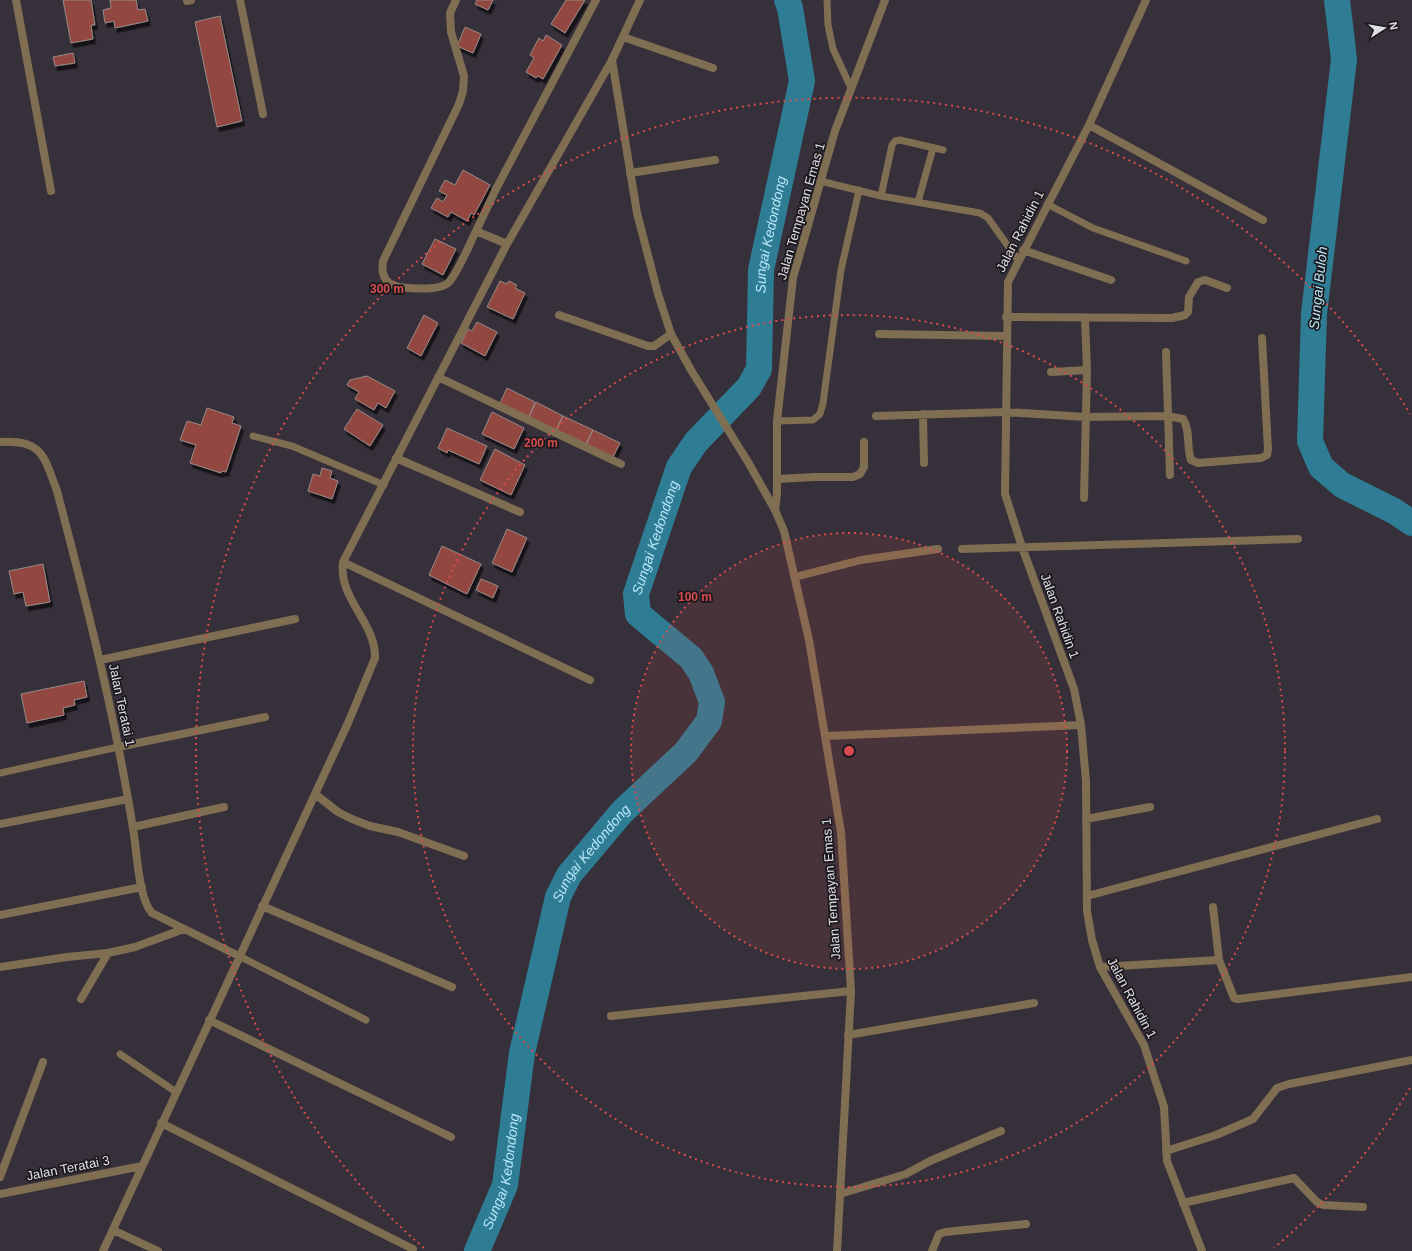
<svg xmlns="http://www.w3.org/2000/svg" width="1412" height="1251" viewBox="0 0 1412 1251" font-family="Arial,sans-serif">
  <style>
    .lines { fill: none; stroke-linecap: round; stroke-linejoin: round }
    .river { stroke: #2f7d95; stroke-width: 26 }
    .building { fill: #92463f; stroke: #988a88; filter: url(#shadow) }
    .service { stroke: #806e52; stroke-width: 7 }
    .minor { stroke: #806e52; stroke-width: 8 }
    .tertiary { stroke: #806e52; stroke-width: 8 }
    .ring { fill: none; stroke: #d84c4e; stroke-width: 2; stroke-dasharray: 2 4 }
    .labels { text-anchor: middle; dominant-baseline: central; stroke-width: 3.5; stroke-linejoin: round; paint-order: stroke }
    .street-label { font-size: 13px; fill: #e1dee4; stroke: #1b191d }
    .water-label { font-size: 14px; font-style: italic; fill: #b7e6f7; stroke: #1b191d }
    .centre { fill: #d84c4e; stroke: #1b191d; stroke-width: 2 }
    .ring-label { font-size: 12px; text-anchor: middle; font-weight: bold; fill: #d84c4e; stroke: #1b191d; stroke-width: 3.5; stroke-linejoin: round; paint-order: stroke }
  </style>
  <defs>
    <filter id="shadow"><feDropShadow dx="2.5" dy="4.5" stdDeviation="0" flood-color="#0009"/></filter>
  </defs>
  <rect width="100%" height="100%" fill="#353039"/>
  <g class="lines">
    <!-- river -->
    <g class="river">
      <path d="M1337,0L1344,59L1314,314L1310,441L1321,467L1342,485L1394,511L1412,523"/>
      <path id="s1" d="M477,1251L505,1185L522,1053L558,897L569,875L622,812L686,752L709,721L712,702L701,673L691,658L638,614L636,594L679,467L696,442L749,387L759,369L761,270L802,81L790,8L787,0"/>
    </g>
  </g>
  <!-- building -->
  <path class="building" d="M63,0H91L95,25H91L93,39L71,43Z
    M110,0H136L138,10L145,9L148,21L115,28L114,21L105,23L103,10L111,8Z
    M477,0H493L488,10L475,4Z
    M566,0H585L565,33L551,24Z
    M220,16L242,121L217,127L195,22Z
    M465,27L481,34L473,53L457,46Z
    M546,35L562,45L543,79L538,76L536,78L526,72L534,58L530,55L539,38L543,41Z
    M73,53L75,63L55,66L53,57Z
    M463,170L490,185L474,215L471,213L467,221L451,212L448,217L431,208L437,198L443,202L447,195L439,191L445,180L455,185Z
    M435,239L456,249L443,275L422,264Z
    M500,281L507,284L509,281L517,285L515,288L525,293L513,319L487,307Z
    M424,315L438,323L421,356L407,348Z
    M477,322L497,332L485,356L461,343L468,329L472,331Z
    M367,376L395,391L386,408L378,403L374,410L355,399L359,392L347,385L350,380Z
    M507,388L535,402L529,417L500,403Z
    M536,402L563,416L556,430L529,417Z
    M207,408L234,417L232,423L241,426L226,472L222,471L221,473L190,463L196,445L180,440L187,421L201,425Z
    M357,409L383,425L370,446L344,429Z
    M492,412L524,428L514,449L482,434Z
    M563,416L593,430L586,445L556,430Z
    M447,428L487,446L479,464L448,450L447,453L438,448Z
    M593,430L620,443L613,457L586,444Z
    M495,449L525,465L511,495L480,480Z
    M322,468L332,471L330,478L338,481L332,499L308,491L313,474L320,476Z
    M507,529L527,538L512,572L492,563Z
    M442,546L481,564L467,594L429,575Z
    M43,564L50,602L26,606L23,592L14,594L9,571Z
    M481,579L498,586L493,598L476,590Z
    M84,681L87,697L74,700L75,705L63,708L64,715L27,723L21,694Z"/>
  <g class="lines">
    <!-- service -->
    <path class="service" d="M827,0L828,25L833,49L851,88
      M820,181L881,196L980,213L988,218L1018,260
      M881,196L892,145L895,141L900,140L943,150
      M918,202L933,148
      M1047,204L1093,228L1186,261
      M777,421L813,420L820,414L823,403L841,270L859,190
      M253,436L292,446L384,485
      M0,773L118,747
      M239,956L366,1020
      M120,1054L176,1092"/>
    <!-- minor -->
    <path class="minor" d="M16,0L51,191
      M240,0L263,114
      M456,0L450,13L451,32L464,76L463,91L459,104L383,261C382,269 382,276 388,282C397,290 439,291 448,283C457,275 470,243 476,231L507,244
      M1146,0L1089,125L1008,282L1005,494L1022,547L1074,689L1081,725L1086,781L1087,911L1092,940L1100,967L1144,1045L1164,1107L1167,1161L1202,1251
      M187,1L191,0
      M623,37L713,68
      M1089,125L1263,220
      M630,173L715,160
      M476,231L496,189L596,0
      M1023,250L1111,280
      M559,315L648,346H654L671,334
      M1006,317L1172,318L1185,315L1188,312L1189,297L1198,282L1205,280L1227,288
      M879,334L1007,336
      M1166,352L1170,475
      M1051,372L1087,370
      M438,377L621,464
      M923,414L924,463
      M876,416L1006,412L1086,417L1167,416L1183,419C1191,431 1186,447 1191,460L1198,463L1261,458L1267,455L1268,449L1262,338
      M0,442C43,439 44,457 57,491C87,605 116,719 134,835C137,855 139,899 152,913L239,956
      M396,458L520,512
      M777,479L814,477H853L860,474L864,467V442
      M1084,498L1087,370L1085,319
      M775,510L777,494V421L793,278L835,131L885,0
      M962,549L1298,539
      M343,562L590,680
      M795,577L861,560L938,549
      M100,660L295,619
      M826,736L1081,725
      M118,747L265,717
      M315,794L338,812L352,819L370,826L398,832L464,856
      M1086,819L1150,807
      M0,824L128,799
      M133,827L224,807
      M1087,896L1377,819
      M262,906L452,987
      M1213,907L1219,960
      M0,915L142,887
      M0,967L67,957L108,953L135,947L184,929
      M1100,967L1219,960L1234,998L1238,999L1412,977
      M81,999L108,953
      M611,1016L851,991
      M209,1020L451,1137
      M848,1035L1034,1003
      M161,1123L413,1249
      M1166,1151L1216,1135L1253,1119L1277,1088L1289,1084L1412,1060
      M0,1177L43,1062
      M0,1194L142,1166
      M840,1194L906,1174L930,1161L1001,1131
      M1183,1203L1294,1178L1317,1202L1323,1205L1363,1207
      M113,1230L158,1251
      M103,1251L348,723L375,658C376,622 338,599 343,562L507,244L612,60
      M932,1251L939,1234L945,1232L1026,1224"/>
    <!-- tertiary -->
    <path class="tertiary" d="M640,0L612,60L637,213L658,294L671,334L691,370L748,462L775,510L784,531L809,640L841,832L851,991L837,1251"/>
  </g>
  <!-- distance rings -->
  <circle cx="849" cy="751" r="218" fill="#d84c4e" fill-opacity=".12"/>
  <g class="ring">
    <circle cx="849" cy="751" r="218"/>
    <circle cx="849" cy="751" r="436"/>
    <path d="M1410 1088A654 654 0 0 1 1274 1248M424 1248A654 654 0 1 1 1410 414"/>
  </g>
  <g class="labels">
    <!-- street labels -->
    <g class="street-label">
      <text transform="translate(801 211) rotate(-74)">Jalan Tempayan Emas 1</text>
      <text transform="translate(1020 231) rotate(-63)">Jalan Rahidin 1</text>
      <text transform="translate(1060 616) rotate(70)">Jalan Rahidin 1</text>
      <text transform="translate(122 705) rotate(78)">Jalan Teratai 1</text>
      <text transform="translate(831 889) rotate(-94)">Jalan Tempayan Emas 1</text>
      <text transform="translate(1132 998) rotate(62)">Jalan Rahidin 1</text>
      <text transform="translate(68 1168) rotate(-11)">Jalan Teratai 3</text>
    </g>
    <!-- water labels -->
    <g class="water-label">
      <text stroke="none"><textPath href="#s1" startOffset="1152">Sungai Kedondong</textPath></text>
      <text transform="translate(1318 288) rotate(-84)">Sungai Buloh</text>
      <text stroke="none"><textPath href="#s1" startOffset="815">Sungai Kedondong</textPath></text>
      <text stroke="none"><textPath href="#s1" startOffset="420">Sungai Kedondong</textPath></text>
      <text stroke="none"><textPath href="#s1" startOffset="84">Sungai Kedondong</textPath></text>
    </g>
  </g>
  <circle cx="849" cy="751" r="6" class="centre"/>
  <g class="ring-label">
    <text x="387" y="293">300 m</text>
    <text x="541" y="447">200 m</text>
    <text x="695" y="601">100 m</text>
  </g>
  <!-- north arrow -->
  <g transform="translate(1384 28) rotate(78)" stroke="#1b191d" stroke-width="3" paint-order="stroke">
  <path d="M0-3L7 15L0 10L-7 15Z" fill="#e1dee4"/>
  <text y="-6" font-size="11" font-weight="bold" text-anchor="middle" fill="#e1dee4">N</text>
  </g>
</svg>
